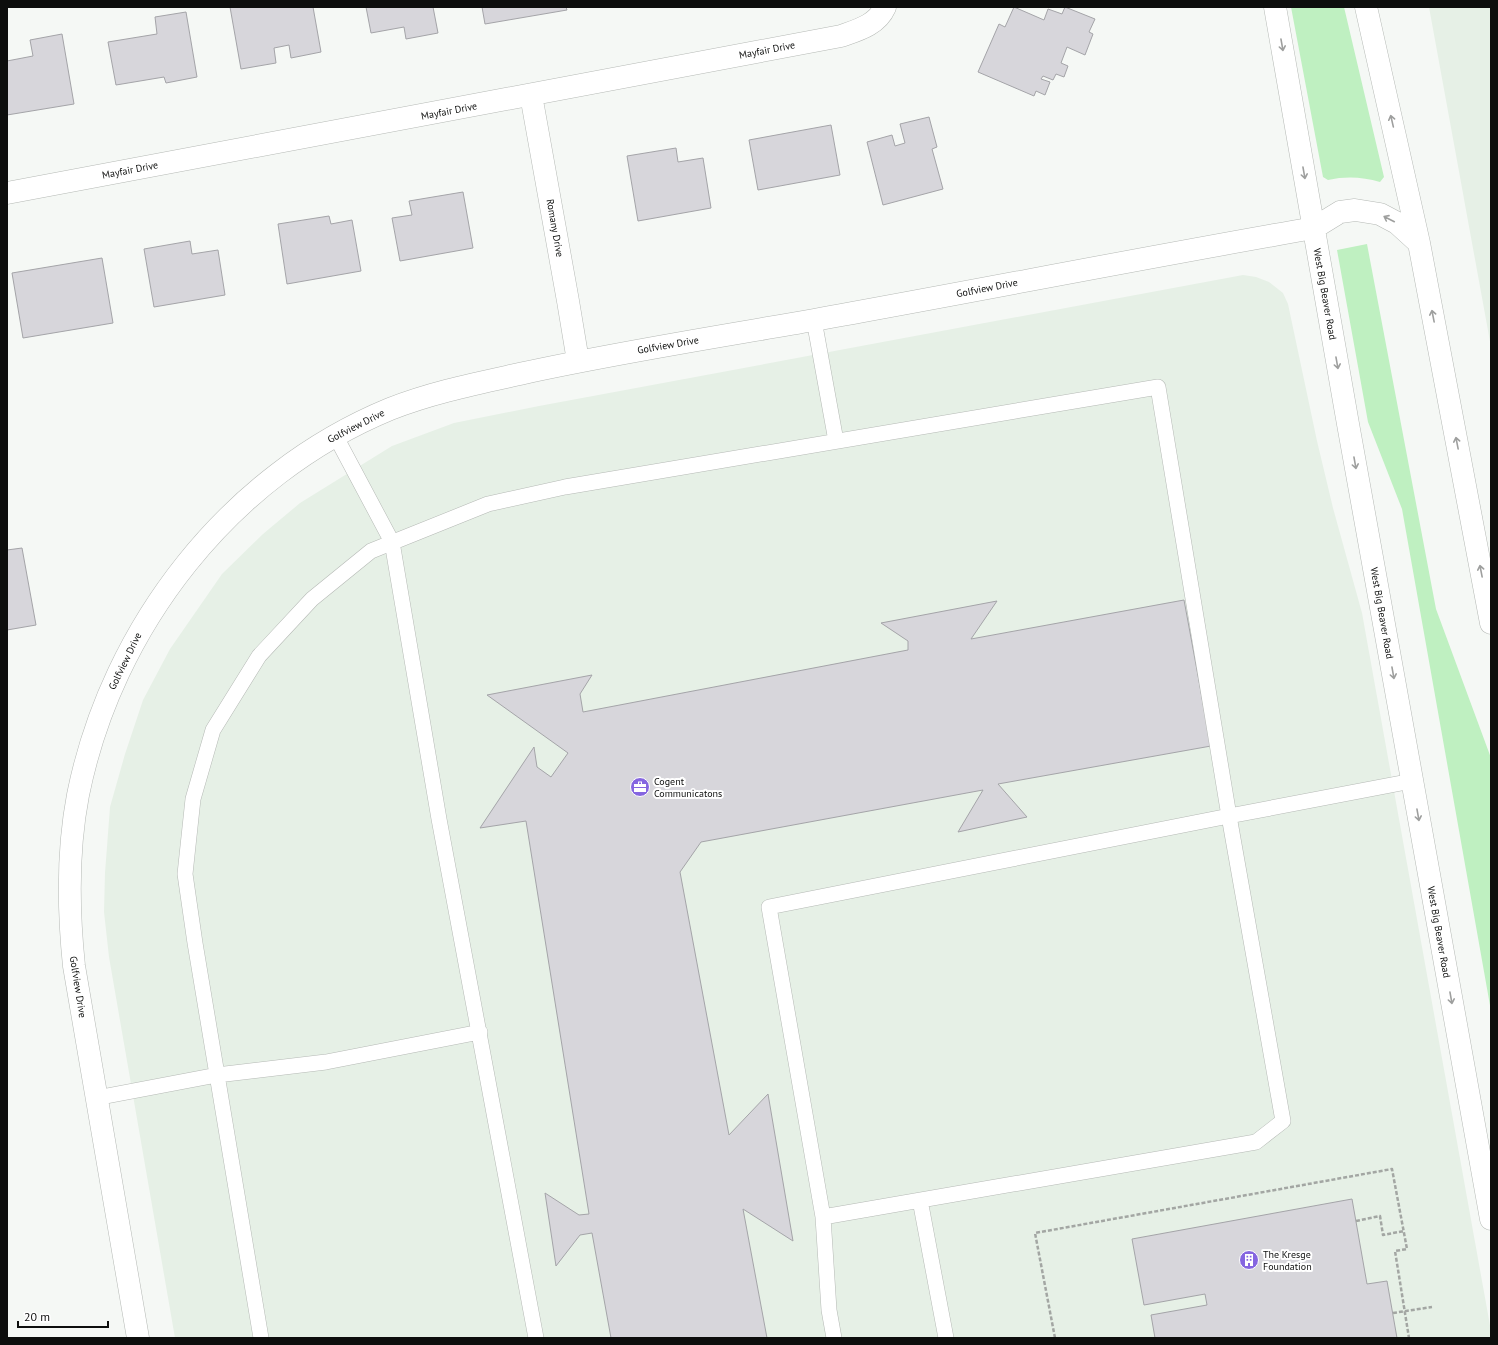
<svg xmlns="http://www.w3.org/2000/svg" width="1498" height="1345" viewBox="0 0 1498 1345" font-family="'PT Sans',sans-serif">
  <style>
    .built { fill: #e6f0e6 }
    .green { fill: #bff0c1 }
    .building { fill: #d7d6db; stroke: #a4a4a8 }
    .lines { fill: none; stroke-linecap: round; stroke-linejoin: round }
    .lane-casing { stroke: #b5b9b5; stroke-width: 16 }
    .street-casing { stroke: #b5b9b5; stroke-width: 23 }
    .primary-casing { stroke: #b5b9b5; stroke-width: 23 }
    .path { stroke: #a3a6a3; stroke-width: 2.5; stroke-dasharray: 4 2; stroke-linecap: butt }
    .lane { stroke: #fff; stroke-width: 15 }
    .street { stroke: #fff; stroke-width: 22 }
    .primary { stroke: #fff; stroke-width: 22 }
    .oneway { stroke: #9e9f9e }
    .labels { text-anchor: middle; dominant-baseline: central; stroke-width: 4; stroke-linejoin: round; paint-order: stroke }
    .street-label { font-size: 10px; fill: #0d0e0d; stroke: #fff }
    .poi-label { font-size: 10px; fill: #0d0e0d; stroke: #fff; text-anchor: start }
  </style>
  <rect width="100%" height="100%" fill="#f5f8f5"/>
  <!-- built -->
  <path class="built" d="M1429,7H1491V347Z
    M1243,275L1256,277L1269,282L1283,293L1288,304L1317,441L1333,508L1362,613L1491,1331V1338H175L109,957L104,912L105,873L110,807L125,754L143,700L170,649L222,574L263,534L300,503L392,446L454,423L539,406Z"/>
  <!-- green -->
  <path class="green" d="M1291,7H1344L1384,177L1380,182C1363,177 1346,176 1328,180L1323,177Z
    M1367,244L1436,609L1491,758V1011L1402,509L1368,422L1337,250Z"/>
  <!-- building -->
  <path class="building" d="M230,7H313L321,52L291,58L289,45L274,48L276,63L241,69Z
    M366,7H433L438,33L406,39L404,27L371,33Z
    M482,7H566L567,10L485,24Z
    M1014,7L1044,20L1048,9L1062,14L1065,7L1095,19L1089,32L1093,34L1085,55L1067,47L1061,63L1068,66L1064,77L1056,74L1053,80L1043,76L1041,79L1050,82L1045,95L1036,91L1034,96L978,72L999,24L1005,27Z
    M186,12L197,77L166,83L164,77L116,85L108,42L157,34L155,17Z
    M62,34L74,104L7,115V61L33,56L30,40Z
    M929,117L937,147L932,149L943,189L883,205L867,142L892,135L895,146L905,143L900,124Z
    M831,125L840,175L758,190L749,140Z
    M676,148L678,162L703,158L711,208L638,221L627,156Z
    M463,192L473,248L400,261L392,218L412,215L409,201Z
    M329,216L331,224L352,220L361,271L287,284L278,224Z
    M190,241L192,254L218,250L225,295L154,307L144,249Z
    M102,258L113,323L23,338L12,273Z
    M22,548L36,625L7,630V550Z
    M1184,600L1211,746L998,784L1027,817L958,832L983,790L701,842L680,872L729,1135L768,1094L793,1241L743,1209L767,1338H611L592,1233L580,1235L556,1266L545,1193L579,1215L589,1214L526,821L480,828L534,747L537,767L551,777L568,753L487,695L592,675L580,694L583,712L908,650V641L881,623L997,601L971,639Z
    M1352,1199L1367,1284L1387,1281L1397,1338H1155L1151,1315L1207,1305L1205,1294L1144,1305L1132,1239Z"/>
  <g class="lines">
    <!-- lane casing -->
    <g class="lane-casing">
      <path id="lane" d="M814,320L836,441
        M335,435L392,542L439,819L536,1338
        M96,1098L217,1075L326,1062L480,1032
        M920,1200L946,1338
        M823,1217L1256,1142L1283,1121L1229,816L1412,781
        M261,1338L195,943L185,874L193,799L213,730L259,656L312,599L371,551L488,504L565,487L1158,387L1229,816L769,907L823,1217L829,1310L834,1338"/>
    </g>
    <!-- street casing -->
    <g class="street-casing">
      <path id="street" d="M531,95L568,301L578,361
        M7,193L841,36C858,30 877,25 885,7
        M138,1338L74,966C68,908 67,852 78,795C112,626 230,475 390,409C433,392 479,383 524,373C620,352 717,337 814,320C981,290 1147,257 1314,228"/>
    </g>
    <!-- primary casing -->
    <g class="primary-casing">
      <path id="primary" d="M1275,7L1348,424L1491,1219
        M1366,7L1419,243L1491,623
        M1314,228L1340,212L1355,210L1380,214L1397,223L1419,243"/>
    </g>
    <!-- path -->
    <path class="path" d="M1356,1221L1380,1216L1383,1235L1404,1231
      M1393,1313L1432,1307
      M1055,1338L1035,1233L1392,1169L1407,1249L1395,1251L1409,1338"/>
    <!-- lane -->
    <use href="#lane" class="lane"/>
    <!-- street -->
    <use href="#street" class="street"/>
    <!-- primary -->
    <use href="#primary" class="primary"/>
  </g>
  <!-- one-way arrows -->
  <defs><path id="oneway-shaft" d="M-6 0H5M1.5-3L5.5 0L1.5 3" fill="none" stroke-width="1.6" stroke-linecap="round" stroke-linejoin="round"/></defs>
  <g class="oneway">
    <use href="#oneway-shaft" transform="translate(1282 45) rotate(80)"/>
    <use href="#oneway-shaft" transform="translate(1392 121) rotate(-103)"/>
    <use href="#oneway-shaft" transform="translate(1304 173) rotate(80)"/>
    <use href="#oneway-shaft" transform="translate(1389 219) rotate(-153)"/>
    <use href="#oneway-shaft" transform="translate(1433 316) rotate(-101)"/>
    <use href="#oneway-shaft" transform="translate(1337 363) rotate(80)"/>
    <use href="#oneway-shaft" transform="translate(1457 443) rotate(-101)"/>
    <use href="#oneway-shaft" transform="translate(1355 463) rotate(80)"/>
    <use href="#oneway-shaft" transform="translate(1481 571) rotate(-101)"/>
    <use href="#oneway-shaft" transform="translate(1393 673) rotate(80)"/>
    <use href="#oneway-shaft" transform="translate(1418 815) rotate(80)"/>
    <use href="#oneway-shaft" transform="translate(1451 998) rotate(80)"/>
  </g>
  <!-- icons -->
  <defs>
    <g id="office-disc" transform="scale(1)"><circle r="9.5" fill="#8565e0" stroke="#fff"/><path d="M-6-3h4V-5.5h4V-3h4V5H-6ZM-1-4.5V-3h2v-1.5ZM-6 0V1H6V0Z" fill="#fff"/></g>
    <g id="building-disc" transform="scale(1)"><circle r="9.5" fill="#8565e0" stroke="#fff"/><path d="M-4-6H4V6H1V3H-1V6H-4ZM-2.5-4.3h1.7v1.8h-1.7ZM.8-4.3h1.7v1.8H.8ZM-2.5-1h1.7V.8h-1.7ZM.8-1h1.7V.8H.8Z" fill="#fff"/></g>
  </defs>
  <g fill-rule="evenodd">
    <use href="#office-disc" x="640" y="787"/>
    <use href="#building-disc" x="1249" y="1260"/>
  </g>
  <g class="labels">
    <!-- street labels -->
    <g class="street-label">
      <text transform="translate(767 50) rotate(-11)">Mayfair Drive</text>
      <text transform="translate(449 111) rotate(-11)">Mayfair Drive</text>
      <text transform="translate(130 170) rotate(-11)">Mayfair Drive</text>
      <text transform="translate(555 228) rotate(80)">Romany Drive</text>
      <text transform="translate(987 288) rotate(-11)">Golfview Drive</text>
      <text transform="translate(1325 294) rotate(80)">West Big Beaver Road</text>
      <text transform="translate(668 345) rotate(-10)">Golfview Drive</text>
      <text transform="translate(356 426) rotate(-27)">Golfview Drive</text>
      <text transform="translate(1382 613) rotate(80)">West Big Beaver Road</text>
      <text transform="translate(125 661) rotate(-64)">Golfview Drive</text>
      <text transform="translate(1439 932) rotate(80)">West Big Beaver Road</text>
      <text transform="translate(78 987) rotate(81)">Golfview Drive</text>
    </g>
    <!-- poi labels -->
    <g class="poi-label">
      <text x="654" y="781">Cogent<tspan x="654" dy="12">Communicatons</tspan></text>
      <text x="1263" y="1254">The Kresge<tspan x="1263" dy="12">Foundation</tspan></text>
    </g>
  </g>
  <!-- border -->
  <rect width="1498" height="1345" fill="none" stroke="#0d0e0d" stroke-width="16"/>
  <!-- scale -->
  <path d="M18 1321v6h90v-6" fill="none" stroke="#0d0e0d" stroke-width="2"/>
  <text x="24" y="1321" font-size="12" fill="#0d0e0d" stroke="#ffffff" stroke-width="3" paint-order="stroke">20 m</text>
</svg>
